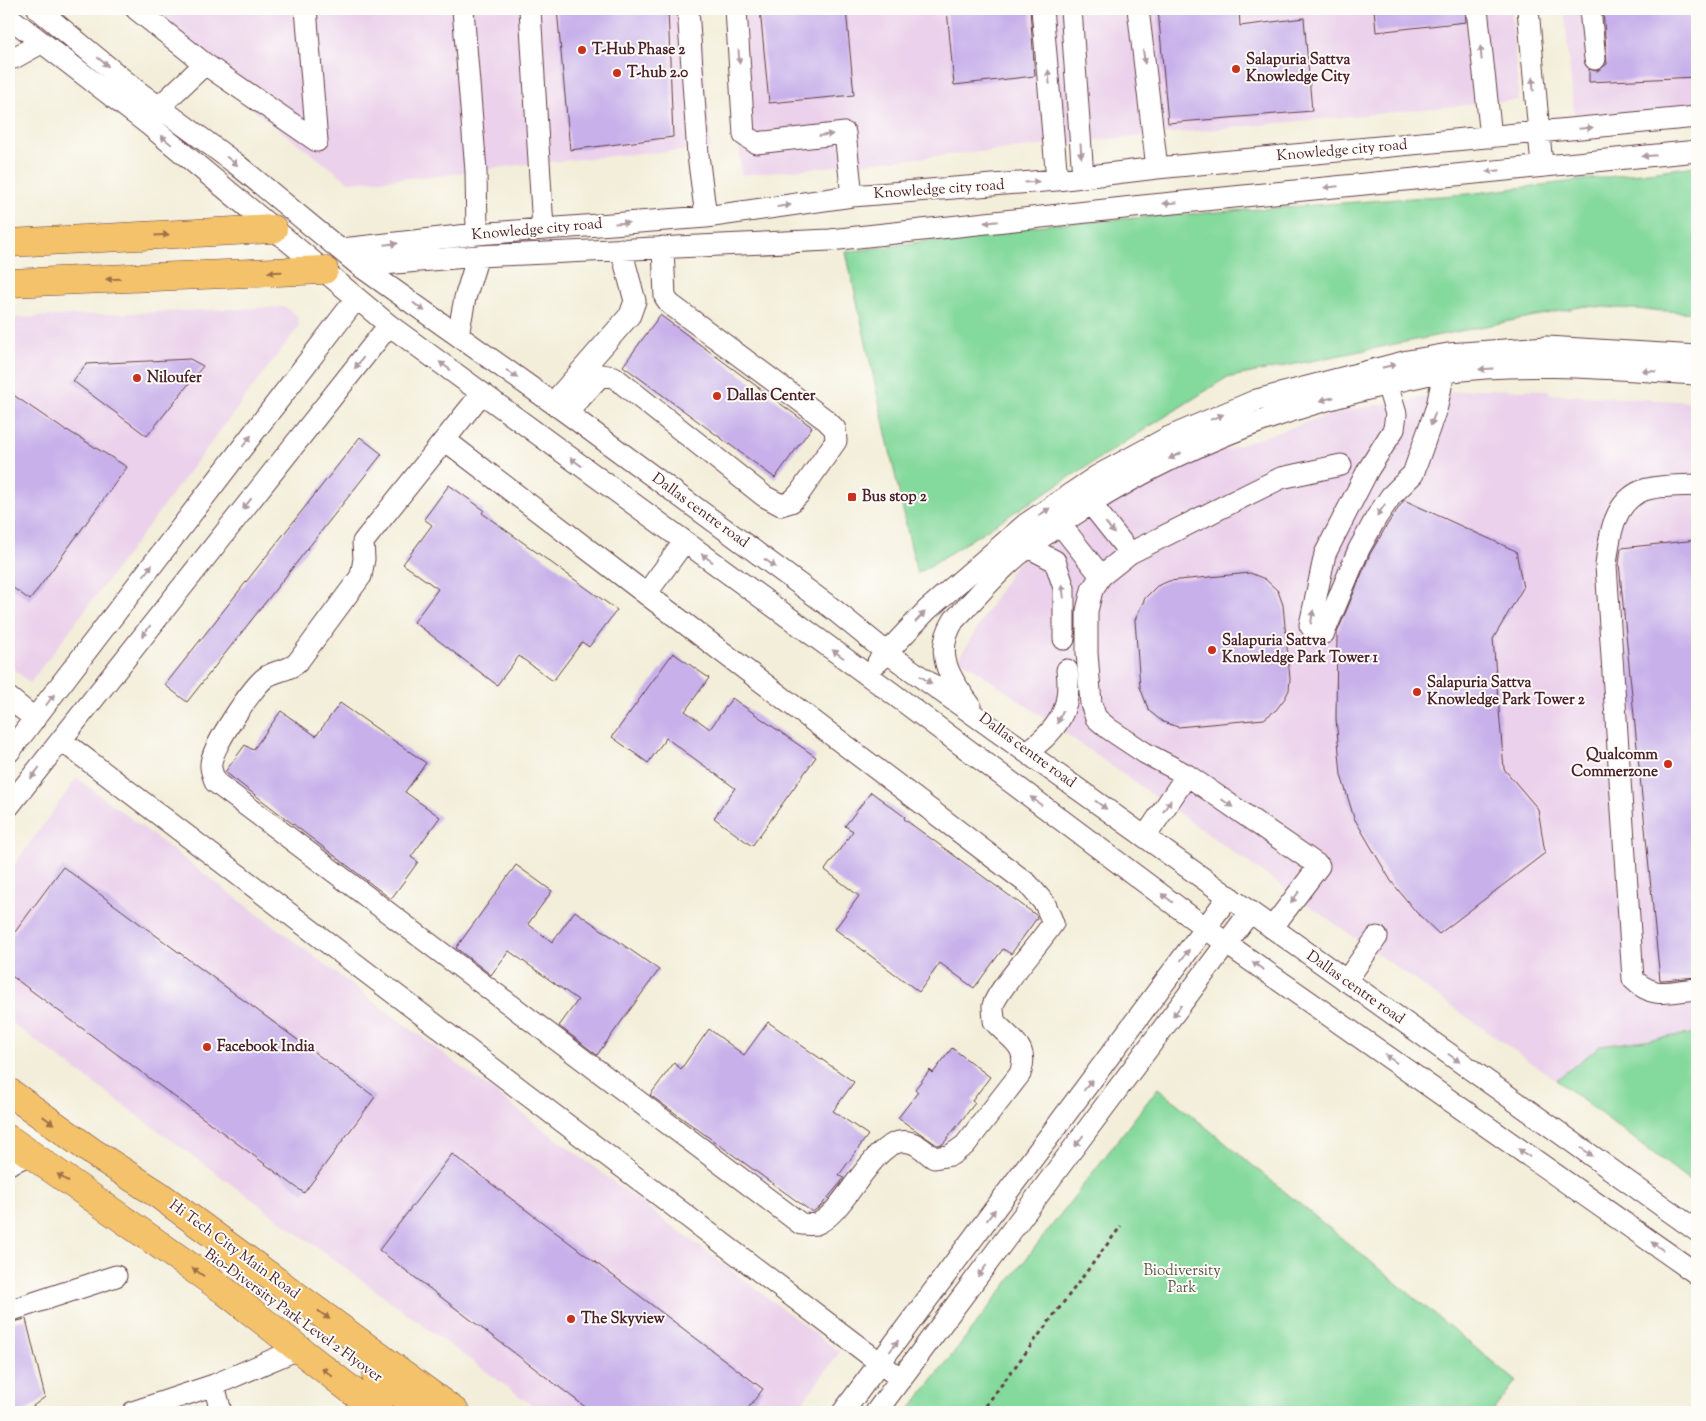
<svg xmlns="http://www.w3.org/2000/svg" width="1706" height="1421" viewBox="0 0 1706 1421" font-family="'Sorts Mill Goudy',serif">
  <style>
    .built { fill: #ebd1eb }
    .green { fill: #84d99c; stroke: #677c64 }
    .building { fill: #c8b0ea }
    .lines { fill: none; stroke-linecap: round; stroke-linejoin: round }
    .minor-casing { stroke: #633e45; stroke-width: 23 }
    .major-casing { stroke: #633e45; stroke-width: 29 }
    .path { stroke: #633e45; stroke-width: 3; stroke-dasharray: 4 4; stroke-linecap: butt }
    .minor { stroke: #fff; stroke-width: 21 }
    .major { stroke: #f4c26a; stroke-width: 28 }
    .oneway { fill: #ae9aa0 }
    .oneway2 { fill: #9f704a }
    .poi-dot { fill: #c8321e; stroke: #fdfcf7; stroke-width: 2 }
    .labels { text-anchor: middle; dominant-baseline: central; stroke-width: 4; stroke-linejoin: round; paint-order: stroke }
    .poi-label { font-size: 15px; font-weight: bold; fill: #4a1f2b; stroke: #fdfcf7; text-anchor: start }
    .street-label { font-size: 15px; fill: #4a1f2b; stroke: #fdfcf7 }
    .park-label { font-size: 15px; fill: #5b574d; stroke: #fdfcf7 }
  </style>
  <rect width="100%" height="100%" fill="#fdfcf7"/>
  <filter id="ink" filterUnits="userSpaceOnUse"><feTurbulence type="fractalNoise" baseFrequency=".02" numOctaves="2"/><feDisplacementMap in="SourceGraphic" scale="10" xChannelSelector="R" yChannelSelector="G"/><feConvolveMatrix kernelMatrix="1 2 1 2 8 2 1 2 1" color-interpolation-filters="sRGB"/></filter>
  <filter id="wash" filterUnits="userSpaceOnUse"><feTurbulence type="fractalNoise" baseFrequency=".0096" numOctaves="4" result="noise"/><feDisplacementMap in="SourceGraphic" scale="20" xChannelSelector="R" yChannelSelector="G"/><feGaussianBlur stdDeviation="1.12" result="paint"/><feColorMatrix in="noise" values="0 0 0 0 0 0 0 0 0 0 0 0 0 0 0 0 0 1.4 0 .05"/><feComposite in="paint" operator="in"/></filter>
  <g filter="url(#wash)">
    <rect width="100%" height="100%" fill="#f3eed9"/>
    <!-- built -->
    <path class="built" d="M124,9H699L711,149L642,153L519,165L438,176L349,182L199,69Z
      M729,9H1511L1519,100L741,175Z
      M1564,9H1697V110L1575,124Z
      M285,307L297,316L299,326L30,683L9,665V318Z
      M1474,389L1549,390L1551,394L1697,402V1033L1600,1046L1556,1080L959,658L1015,565L1092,511L1210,455L1341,411Z
      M77,778L840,1352L795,1412H541L9,1021V872Z"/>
    <!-- green -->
    <path class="green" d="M1697,166V313L1585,306L1226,378L917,574L846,252L1051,224L1468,194Z
      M1697,1033V1186L1556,1080L1600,1046Z
      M1158,1088L1516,1381L1492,1412H908Z"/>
    <g id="blocks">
      <!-- building -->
      <path class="building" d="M557,9H668L673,137L570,150Z
        M760,9H846L854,95L769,103Z
        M947,9H1030L1035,76L954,85Z
        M1158,9H1239L1240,26L1304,18L1312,111L1168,123Z
        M1374,9H1465L1466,22L1376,32Z
        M1603,9H1697V77L1589,82V69L1597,71L1607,64Z
        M660,315L812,427L775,478L623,366Z
        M190,359L203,366L147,436L73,381L86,364Z
        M9,392L66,431L67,430L127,467L30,600L9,585Z
        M360,437L382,454L187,702L165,685Z
        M449,485L484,510L482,513L617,610L589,647L582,642L553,681L519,656L497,685L414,622L438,589L403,564L432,525L424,519Z
        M1404,500L1516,551L1523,588L1493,639L1504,769L1538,809L1545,853L1439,934L1416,912L1391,881L1354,818L1341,775L1336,718L1337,633L1370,554L1387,525Z
        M1697,540V977L1663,980H1660L1619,563L1621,548Z
        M1250,573L1265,579L1278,591L1283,605L1290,679L1289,690L1285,698L1276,710L1264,719L1178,727L1163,722L1149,711L1140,687L1135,620L1145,598L1157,586L1169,581Z
        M673,653L709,678L685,711L710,729L732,698L816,757L752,846L714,818L735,788L666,738L648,763L612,737Z
        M340,703L426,763L405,792L440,817L411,857L418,862L391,899L225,772L245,745L253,750L281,711L316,736Z
        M871,792L905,817L904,819L1036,915L1037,918L1011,954L1003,949L974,988L940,963L919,992L835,929L859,896L825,870L853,831L845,826Z
        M516,865L552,891L528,924L552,942L575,911L659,970L597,1055L559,1026L578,1000L509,951L491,975L456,948Z
        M63,867L375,1097L304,1193L9,974V940Z
        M768,1022L854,1082L833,1111L868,1135L839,1175L844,1178L841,1182L820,1207L812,1212L650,1095L674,1063L681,1069L709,1029L744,1055Z
        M952,1048L990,1077L972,1101L975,1103L943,1144L937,1145L898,1118L918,1092L915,1089L930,1070L933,1073Z
        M452,1154L763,1389L745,1412H592L379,1250Z
        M26,1319L45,1397L25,1412H9V1323Z"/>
    </g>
  </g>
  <g filter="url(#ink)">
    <use href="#blocks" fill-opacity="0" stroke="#633e45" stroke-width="1"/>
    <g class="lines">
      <!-- minor casing -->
      <g class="minor-casing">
        <path id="minor" d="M38,9L136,90L235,163L360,266L567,413L833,609L886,652L1697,1231
          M136,9L205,64L317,141L306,9
          M463,9L476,171L477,234
          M530,9L543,229
          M688,9L698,155L706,217
          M736,9L744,135L756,143L845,133L852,196
          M1042,9L1057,180
          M1071,9L1083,177
          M1138,9L1157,168
          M1477,9L1491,137
          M1528,9L1542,166
          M1590,9L1595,59
          M9,17L149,125L389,325L892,693L1227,944L1697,1274
          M9,58H14L41,43
          M159,107L205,64
          M342,249L477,234L706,217L852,196L1057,180L1157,168L1697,117
          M360,266L478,256L830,240L1133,207L1697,151
          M458,335L465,298L478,256
          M1387,384L1396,414L1394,429L1368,470L1325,554L1310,625L1317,635L1324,633L1359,549L1376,518L1391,496L1413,474L1437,406L1444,372
          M482,393L363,542L364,559L361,576L297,663C288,671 276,670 266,677C253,686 211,748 211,764C210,769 214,777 215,782L801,1224C806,1224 812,1225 816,1224C848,1213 875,1129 912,1143C919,1145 927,1153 934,1158L951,1155L965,1145L1020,1074C1030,1045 1011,1041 994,1021C994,1017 993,1011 993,1006C996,991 1042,941 1053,923L1045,904L1028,884L646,594L684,542
          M553,403L630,315L635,301L621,249
          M567,413L601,375L614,377L764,496L781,505L791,502L799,494L836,441L835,429L826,420L670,304L665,297L663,247
          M445,440L646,594
          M1697,485C1681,486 1659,485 1644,490C1613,501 1609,538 1606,565L1633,979C1654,1000 1670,991 1697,989
          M1091,504L1130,553
          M1060,524L1101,576
          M1028,547L1055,561L1064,588V639
          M878,662L927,610L1026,524L1097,476L1167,438L1257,400L1408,361L1448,354L1547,347L1697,356
          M9,698L35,719
          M970,705C949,676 933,654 954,620C979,595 1002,566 1030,546C1130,470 1243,420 1364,390C1391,383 1418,375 1444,372C1528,361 1614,369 1697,374
          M61,740L901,1379
          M9,752L356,299
          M1027,752C1058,730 1072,709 1067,670
          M9,806L389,325
          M1145,837L1187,775
          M1272,928L1319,866L1187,775L1145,753L1109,729L1096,718L1091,704L1087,653V611L1092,590L1101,576L1130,553L1281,478L1341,465
          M1346,981L1377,937
          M9,1164L30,1154
          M9,1311L116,1276
          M214,1385L221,1412
          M133,1412L214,1385L298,1349
          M843,1412L1229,896
          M876,1412L1250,912"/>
      </g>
      <!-- major casing -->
      <g class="major-casing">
        <path id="major" d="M9,243L273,229
          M9,283L324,270
          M9,1092L94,1153L159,1195L455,1412
          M9,1139L225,1291L379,1412
          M376,1376L423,1412"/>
      </g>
      <!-- path -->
      <path class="path" d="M981,1412L1121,1226"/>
      <!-- minor -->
      <use href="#minor" class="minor"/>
      <!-- major -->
      <use href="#major" class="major"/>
    </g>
    <!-- one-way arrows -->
    <defs><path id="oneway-solid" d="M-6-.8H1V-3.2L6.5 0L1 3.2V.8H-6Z" transform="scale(1.25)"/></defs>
    <g class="oneway">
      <use href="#oneway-solid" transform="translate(1481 53) rotate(-95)"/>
      <use href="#oneway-solid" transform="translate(739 57) rotate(86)"/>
      <use href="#oneway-solid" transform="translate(1144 57) rotate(83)"/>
      <use href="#oneway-solid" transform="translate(103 62) rotate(40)"/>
      <use href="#oneway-solid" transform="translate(1049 77) rotate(-95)"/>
      <use href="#oneway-solid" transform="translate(1533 84) rotate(-94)"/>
      <use href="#oneway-solid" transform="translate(1586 128) rotate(-5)"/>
      <use href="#oneway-solid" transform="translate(826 135) rotate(-7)"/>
      <use href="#oneway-solid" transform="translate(166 140) rotate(-140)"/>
      <use href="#oneway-solid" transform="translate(1081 151) rotate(86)"/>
      <use href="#oneway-solid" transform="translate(1649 156) rotate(175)"/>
      <use href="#oneway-solid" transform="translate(232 161) rotate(37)"/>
      <use href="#oneway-solid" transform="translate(1493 171) rotate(174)"/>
      <use href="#oneway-solid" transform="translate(1032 182) rotate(-4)"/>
      <use href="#oneway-solid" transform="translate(1331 187) rotate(174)"/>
      <use href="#oneway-solid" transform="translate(1170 203) rotate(174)"/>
      <use href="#oneway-solid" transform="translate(784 206) rotate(-8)"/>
      <use href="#oneway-solid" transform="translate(991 222) rotate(174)"/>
      <use href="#oneway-solid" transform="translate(622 223) rotate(-4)"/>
      <use href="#oneway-solid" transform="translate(391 244) rotate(-6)"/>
      <use href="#oneway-solid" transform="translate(419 307) rotate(36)"/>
      <use href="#oneway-solid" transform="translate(359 363) rotate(128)"/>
      <use href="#oneway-solid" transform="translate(445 366) rotate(-144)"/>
      <use href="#oneway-solid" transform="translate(1389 366) rotate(-14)"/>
      <use href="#oneway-solid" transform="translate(1486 369) rotate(176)"/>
      <use href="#oneway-solid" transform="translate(1649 371) rotate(-176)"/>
      <use href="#oneway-solid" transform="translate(512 374) rotate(35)"/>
      <use href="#oneway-solid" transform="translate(1327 399) rotate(166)"/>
      <use href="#oneway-solid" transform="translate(1217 417) rotate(-22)"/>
      <use href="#oneway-solid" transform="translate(1433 419) rotate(109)"/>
      <use href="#oneway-solid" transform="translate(247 441) rotate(-53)"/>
      <use href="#oneway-solid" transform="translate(1175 456) rotate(155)"/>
      <use href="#oneway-solid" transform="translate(576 462) rotate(-144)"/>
      <use href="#oneway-solid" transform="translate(247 504) rotate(128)"/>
      <use href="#oneway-solid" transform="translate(1381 510) rotate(125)"/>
      <use href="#oneway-solid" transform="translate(1044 512) rotate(-34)"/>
      <use href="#oneway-solid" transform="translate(1110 528) rotate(52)"/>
      <use href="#oneway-solid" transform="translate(707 558) rotate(-144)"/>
      <use href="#oneway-solid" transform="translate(770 563) rotate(36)"/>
      <use href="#oneway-solid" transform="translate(148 570) rotate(-53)"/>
      <use href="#oneway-solid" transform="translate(1063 591) rotate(-97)"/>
      <use href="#oneway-solid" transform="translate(920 617) rotate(-46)"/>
      <use href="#oneway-solid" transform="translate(1312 617) rotate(-80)"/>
      <use href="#oneway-solid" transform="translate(146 631) rotate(128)"/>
      <use href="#oneway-solid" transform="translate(838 654) rotate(-145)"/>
      <use href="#oneway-solid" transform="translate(926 680) rotate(35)"/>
      <use href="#oneway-solid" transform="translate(50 700) rotate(-53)"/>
      <use href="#oneway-solid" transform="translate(1060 717) rotate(114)"/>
      <use href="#oneway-solid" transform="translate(35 773) rotate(128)"/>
      <use href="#oneway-solid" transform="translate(1036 801) rotate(-143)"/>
      <use href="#oneway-solid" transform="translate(1227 803) rotate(35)"/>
      <use href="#oneway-solid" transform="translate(1101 805) rotate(36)"/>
      <use href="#oneway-solid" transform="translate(1167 806) rotate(-57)"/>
      <use href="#oneway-solid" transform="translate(1295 897) rotate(127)"/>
      <use href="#oneway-solid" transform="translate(1167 898) rotate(-143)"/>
      <use href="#oneway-solid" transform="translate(1185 955) rotate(-53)"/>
      <use href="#oneway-solid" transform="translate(1258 966) rotate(-145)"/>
      <use href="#oneway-solid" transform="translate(1177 1011) rotate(127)"/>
      <use href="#oneway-solid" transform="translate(1454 1058) rotate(35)"/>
      <use href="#oneway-solid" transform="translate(1391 1059) rotate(-145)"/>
      <use href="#oneway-solid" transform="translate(1088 1085) rotate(-53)"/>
      <use href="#oneway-solid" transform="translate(1079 1141) rotate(127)"/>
      <use href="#oneway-solid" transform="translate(1587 1152) rotate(35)"/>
      <use href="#oneway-solid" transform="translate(1524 1153) rotate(-145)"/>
      <use href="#oneway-solid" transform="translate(991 1215) rotate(-53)"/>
      <use href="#oneway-solid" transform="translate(1657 1246) rotate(-145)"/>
      <use href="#oneway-solid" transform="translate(982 1271) rotate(127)"/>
      <use href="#oneway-solid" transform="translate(894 1346) rotate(-53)"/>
    </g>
    <g class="oneway2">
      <use href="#oneway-solid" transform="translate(162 235) rotate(-3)"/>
      <use href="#oneway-solid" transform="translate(275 272) rotate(178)"/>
      <use href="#oneway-solid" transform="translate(113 279) rotate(178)"/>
      <use href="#oneway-solid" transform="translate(48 1120) rotate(36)"/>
      <use href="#oneway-solid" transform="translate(63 1178) rotate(-145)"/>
      <use href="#oneway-solid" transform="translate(198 1272) rotate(-145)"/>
      <use href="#oneway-solid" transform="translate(324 1315) rotate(36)"/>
      <use href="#oneway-solid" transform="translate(327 1372) rotate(-141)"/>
    </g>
  </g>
  <!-- markers -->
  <g class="poi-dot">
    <circle cx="582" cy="50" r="5"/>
    <circle cx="1236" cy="69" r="5"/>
    <circle cx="617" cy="73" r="5"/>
    <circle cx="137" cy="378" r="5"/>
    <circle cx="717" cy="396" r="5"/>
    <rect x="847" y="492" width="10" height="10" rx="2.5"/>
    <circle cx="1212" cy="650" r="5"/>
    <circle cx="1417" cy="692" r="5"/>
    <circle cx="1668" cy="764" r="5"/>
    <circle cx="207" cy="1047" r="5"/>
    <circle cx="571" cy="1319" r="5"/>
  </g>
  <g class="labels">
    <!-- poi labels -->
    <g class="poi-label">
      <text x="592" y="50">T-Hub Phase 2</text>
      <text x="1246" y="60">Salapuria Sattva<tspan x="1246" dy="17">Knowledge City</tspan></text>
      <text x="627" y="73">T-hub 2.0</text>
      <text x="147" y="378">Niloufer</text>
      <text x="727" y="396">Dallas Center</text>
      <text x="862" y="497">Bus stop 2</text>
      <text x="1222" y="641">Salapuria Sattva<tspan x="1222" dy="17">Knowledge Park Tower 1</tspan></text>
      <text x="1427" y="683">Salapuria Sattva<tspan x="1427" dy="17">Knowledge Park Tower 2</tspan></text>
      <text x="1658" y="755" text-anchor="end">Qualcomm<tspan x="1658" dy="17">Commerzone</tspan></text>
      <text x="217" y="1047">Facebook India</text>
      <text x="581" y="1319">The Skyview</text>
    </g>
    <!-- street labels -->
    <g class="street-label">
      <text transform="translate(1342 151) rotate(-5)">Knowledge city road</text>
      <text transform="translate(939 190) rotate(-4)">Knowledge city road</text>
      <text transform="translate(537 230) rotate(-5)">Knowledge city road</text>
      <text transform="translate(700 511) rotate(36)">Dallas centre road</text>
      <text transform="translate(1027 751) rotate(36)">Dallas centre road</text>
      <text transform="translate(1355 988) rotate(35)">Dallas centre road</text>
      <text transform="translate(234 1250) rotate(36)">Hi Tech City Main Road</text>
      <text transform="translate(293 1316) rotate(36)">Bio-Diversity Park Level 2 Flyover</text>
    </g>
    <!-- park labels -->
    <g class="park-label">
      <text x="1182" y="1271">Biodiversity<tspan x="1182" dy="17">Park</tspan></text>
    </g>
  </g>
  <!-- margin -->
  <rect width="1706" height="1421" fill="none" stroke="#fdfcf7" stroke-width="30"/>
</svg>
